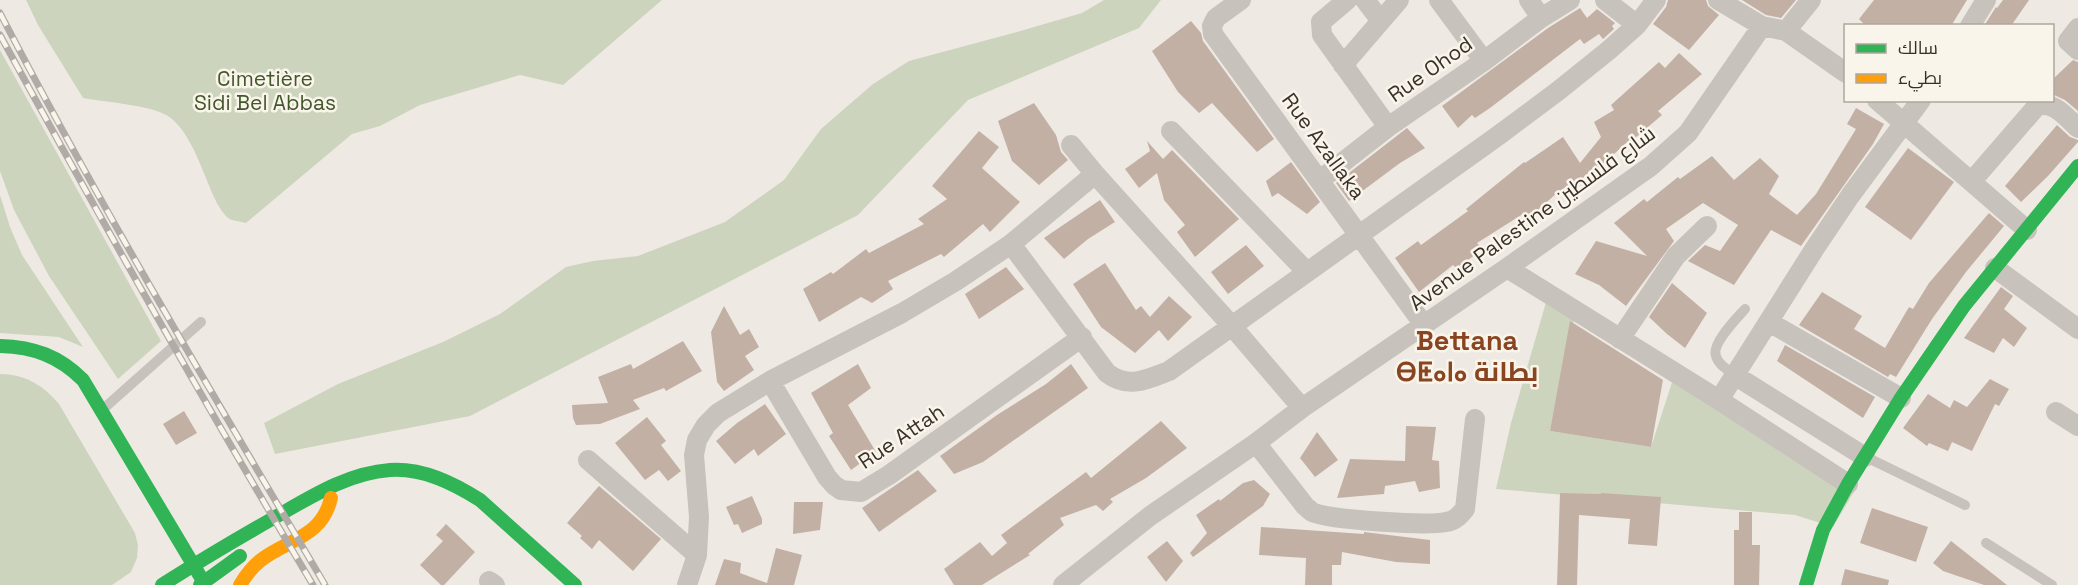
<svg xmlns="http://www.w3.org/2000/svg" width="2078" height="585" viewBox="0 0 2078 585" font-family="'Space Grotesk',Cairo,'Noto Sans Tifinagh',sans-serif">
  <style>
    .green { fill: #cdd4bd }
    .building { fill: #c2b0a5 }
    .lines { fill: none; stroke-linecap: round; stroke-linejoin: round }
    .lane { stroke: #c7c2bc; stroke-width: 10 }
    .street { stroke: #c7c2bc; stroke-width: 20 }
    .fast { stroke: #30b455; stroke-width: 14 }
    .slow { stroke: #ff9f0a; stroke-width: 14 }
    .rail-casing { stroke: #b0aba6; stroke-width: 7 }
    .rail { stroke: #faf5eb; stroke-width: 4.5; stroke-dasharray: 14; stroke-linecap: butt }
    .labels { text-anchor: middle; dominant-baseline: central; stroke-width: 5; stroke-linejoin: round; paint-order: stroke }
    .street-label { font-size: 21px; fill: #39302a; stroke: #faf5eb }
    .park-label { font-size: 21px; fill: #43572d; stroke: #faf5eb }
    .district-label { font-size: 27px; font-weight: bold; fill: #894522; stroke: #faf5eb }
  </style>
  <rect width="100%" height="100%" fill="#eeeae3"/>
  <!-- green -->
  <path class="green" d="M26,0H662L563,85L520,75L420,105L380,126L352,134L246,223C242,222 236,221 232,220C209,210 201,138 168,116C150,105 105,102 83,98L38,25Z
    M1104,0H1161L1139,28L968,100L858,215L470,416L275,454L264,423L338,384L443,342L500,314L566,267L593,261L638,256L725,222L784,180L821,129L873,84L909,61L1017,32L1082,13Z
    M0,50L161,341L118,379L49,276L14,210L0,171Z
    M0,195L10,227L22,255L83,347L59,337L0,333Z
    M1551,285L1578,302L1550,431L1651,447L1677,367L1858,485L1833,527L1795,515L1496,489L1511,423Z
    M0,374C25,374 43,385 59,404L135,533L138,545L137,558L131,572L112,585H0Z"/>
  <!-- building -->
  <path class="building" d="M1668,0H1706L1708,6L1719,15L1689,50L1653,24L1666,7Z
    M1742,0H1796L1781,18L1766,15Z
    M1874,0H1967L1951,26H1866L1859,19Z
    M2003,0H2029L2011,26H1984L1996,7L1997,8Z
    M1580,8L1587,18L1597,9L1615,23L1612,26L1614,29L1603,39L1599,34L1584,44L1580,39L1490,108L1475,118L1472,115L1458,128L1442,106L1548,28Z
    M1191,21L1201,33L1203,41L1274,139L1257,152L1212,103L1199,113L1178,92L1152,51Z
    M1679,53L1702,74L1658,111L1662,115L1634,139L1633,137L1595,171L1558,192L1530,217L1526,212L1477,243L1482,249L1457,269L1453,265L1419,292L1395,258L1418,241L1421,245L1468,211L1466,209L1524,162L1525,163L1563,137L1580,163L1601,137L1594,122L1614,110L1611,105L1659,62L1665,68Z
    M2073,60L2078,62V111L2065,100L2052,94V80Z
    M1034,103L1056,135L1061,152L1068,160L1039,185L1012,161L998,121Z
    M1856,108L1884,124L1873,144L1801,246L1771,230L1734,285L1688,261L1705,245L1720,251L1738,225L1703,203L1666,229L1674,241L1626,306L1599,285L1575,274L1596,241L1647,256L1614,223L1644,199L1647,202L1678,177L1680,179L1712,156L1734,180L1760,158L1779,176L1769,194L1797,215L1816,194L1856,129L1847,124Z
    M2057,125L2070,137L2078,140V142L2048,176L2021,202L2005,186Z
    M1407,128L1425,148L1400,163L1349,201L1336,183Z
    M979,131L999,147L982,168L1020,202L990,232L983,224L944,257L941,254L888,281L893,289L872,303L861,297L819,322L803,289L831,272L833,274L866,249L869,253L924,224L918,219L947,199L932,186Z
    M1147,141L1163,159L1172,150L1239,219L1195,257L1177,232L1185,225L1164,200L1157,173L1139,188L1125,169L1150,151Z
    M1908,148L1954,182L1911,240L1865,207Z
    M1291,162L1320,202L1307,214L1278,193L1272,197L1266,181Z
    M1100,200L1115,222L1088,239L1064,259L1044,238Z
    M1989,213L2004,226L1966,272L1932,319L1896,377L1890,374L1888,377L1799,325L1822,292L1862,316L1854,329L1885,348L1909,307L1913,309L1929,283Z
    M1246,245L1264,266L1228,294L1211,272Z
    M1105,263L1136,310L1141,306L1150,317L1169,296L1192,317L1168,341L1159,330L1135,353L1101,327L1073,284Z
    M1006,267L1024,289L979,319L965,294Z
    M1672,283L1707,313L1685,348L1667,334L1649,317Z
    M2001,287L2013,296L2004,309L2027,328L2014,347L2003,338L1994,353L1964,338Z
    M724,306L740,335L749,329L759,347L745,356L754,370L724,391L717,382L711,332Z
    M1570,321L1663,380L1651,447L1550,431Z
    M683,341L702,371L666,391L664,388L633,400L640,409L600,424L576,425L573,418L572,405L608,403L598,377L631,364L633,369Z
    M1785,345L1875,397L1863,418L1777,361Z
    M858,364L871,388L848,405L876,452L851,470L829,436L833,433L811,393Z
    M1071,364L1088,388L983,462L954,474L940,456L997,415L1046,384Z
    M1990,379L2009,389L1999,406L1995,404L1972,451L1952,442L1948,451L1929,443L1927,446L1903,428L1928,394L1950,408L1954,400L1967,407Z
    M765,404L786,434L758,456L754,449L735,464L716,441L737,423Z
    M184,411L197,433L176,445L163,424Z
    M647,417L666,441L661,445L681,471L668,481L659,470L645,480L615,443Z
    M1161,421L1187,448L1146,478L1110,499L1113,502L1103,511L1096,505L1060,518L1064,525L1028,554L1030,555L982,585H954L944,569L980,542L992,556L1007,543L1001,535L1086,472L1091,478Z
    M1406,426L1436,427L1432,460L1439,461L1440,488L1419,492L1415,481L1385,486L1384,494L1337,498L1350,459L1405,461Z
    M1317,432L1338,460L1315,477L1300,458Z
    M918,470L937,491L879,532L862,508Z
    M1254,480L1270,494L1263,506L1193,557L1190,553L1207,533L1196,515L1219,499L1220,501L1243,483Z
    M599,486L661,539L633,571L599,540L592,549L580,538L582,536L567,523Z
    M1560,493L1601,494V493L1661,497L1657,546L1628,544L1630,519L1579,515L1577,585H1557Z
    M752,496L762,519V524L742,533L738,524L734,525L726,507Z
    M794,502H823L820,530L793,534Z
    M1872,508L1928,527L1916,562L1860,543Z
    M1739,512H1752V545H1760L1759,585H1734V530H1739Z
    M446,524L475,552L444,585H441L420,565L443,541L436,535Z
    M1261,527L1364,534V532L1430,540V564L1396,562L1342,552L1341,565H1332V585H1305L1306,558L1259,555Z
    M1167,541L1183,561L1166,582L1147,557Z
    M1951,541L2007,585H1984L1943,571L1933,563Z
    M776,548L802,555L794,585H715L724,559L741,563L740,573L767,583Z
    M1845,569L1889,580L1888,585H1841Z"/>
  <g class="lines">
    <!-- lane -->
    <path class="lane" d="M1736,376C1730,371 1718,365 1716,356C1711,344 1737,318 1745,309
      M102,410L201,322
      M1866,457L1965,505
      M1986,543L2052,585"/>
    <!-- street -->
    <path class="street" d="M1241,0L1216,18L1212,26L1213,34L1424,325
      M1347,0L1321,22L1322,35L1388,127
      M1365,0L1381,21
      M1439,0L1484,61
      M1529,0L1541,18
      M1605,0L1637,25
      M1718,0L1762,26L1786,31L1846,73
      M1970,26L1986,0
      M2078,28L2068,41L2078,50
      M1786,31L1811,0
      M1343,65L1399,0
      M1877,100L2027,230
      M1171,131L1307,272
      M1071,145L1095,174L1231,325L1302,408
      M1320,180L1388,127L1484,61L1541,18L1570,0
      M1972,181L2036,107C2052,99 2066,117 2078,128
      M1011,244L1107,373C1128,389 1146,380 1169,371L1499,135L1558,91L1609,50L1637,25L1656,0
      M1507,268L1719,400L1848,484
      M1995,268L2078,329
      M1769,322L1901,398
      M1620,339L1676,256L1707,226
      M1736,376L1865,457
      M770,381L827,477L834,485L841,490L861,492L889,475L1082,337
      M1719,400L1815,248L1850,196L1921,100
      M2056,412L2078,426
      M1256,443L1305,506C1306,507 1311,511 1312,512C1329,520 1427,526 1446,522C1455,521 1460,515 1465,509L1475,419
      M588,460L697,555
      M489,581L495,585
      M687,585L697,555L699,517L694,455L697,440L706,425L718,413L770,381L902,313L956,281L1011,244L1095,174
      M1063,585L1150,516L1256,443L1302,408L1507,268L1651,166L1688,133L1762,26"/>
    <!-- fast -->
    <path class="fast" d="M0,346C34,347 59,356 83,380L203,581
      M162,585C198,562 235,540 272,519C309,498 347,473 390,470C423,468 453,483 480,500L575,585
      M200,585L240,556
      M1806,585L1823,530L1848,484L1901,398L1964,306L2078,166"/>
    <!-- slow -->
    <path class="slow" d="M240,585C246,575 252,567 261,560C289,539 322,537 331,498"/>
    <!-- rail casing -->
    <g class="rail-casing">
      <path id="rail" d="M0,13C101,208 214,396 325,585
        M0,35C101,220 205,404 313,585"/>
    </g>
    <!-- rail -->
    <use href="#rail" class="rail"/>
  </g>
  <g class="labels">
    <!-- street labels -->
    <g class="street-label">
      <text transform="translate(1430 69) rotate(-35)">Rue Ohod</text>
      <text transform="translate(1324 146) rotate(54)">Rue Azallaka</text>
      <text transform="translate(1532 218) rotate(-36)">Avenue Palestine شارع فلسطين</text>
      <text transform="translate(901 436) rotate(-34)">Rue Attah</text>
    </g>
    <!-- park labels -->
    <g class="park-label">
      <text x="265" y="78">Cimetière<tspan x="265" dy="24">Sidi Bel Abbas</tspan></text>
    </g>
    <!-- district labels -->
    <g class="district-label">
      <text x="1467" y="340">Bettana<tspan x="1467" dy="31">ⴱⵟⴰⵏⴰ بطانة</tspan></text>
    </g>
  </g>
  <!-- legend -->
  <rect x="1844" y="24" width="210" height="78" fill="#faf5eb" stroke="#ada69e" stroke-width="1.5"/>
  <rect x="1856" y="44" width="30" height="9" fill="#30b455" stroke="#ada69e" stroke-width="1.5"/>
  <text x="1898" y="54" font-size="18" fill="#39302a">سالك</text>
  <rect x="1856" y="74" width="30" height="9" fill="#ff9f0a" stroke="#ada69e" stroke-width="1.5"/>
  <text x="1898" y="84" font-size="18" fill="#39302a">بطيء</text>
</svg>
